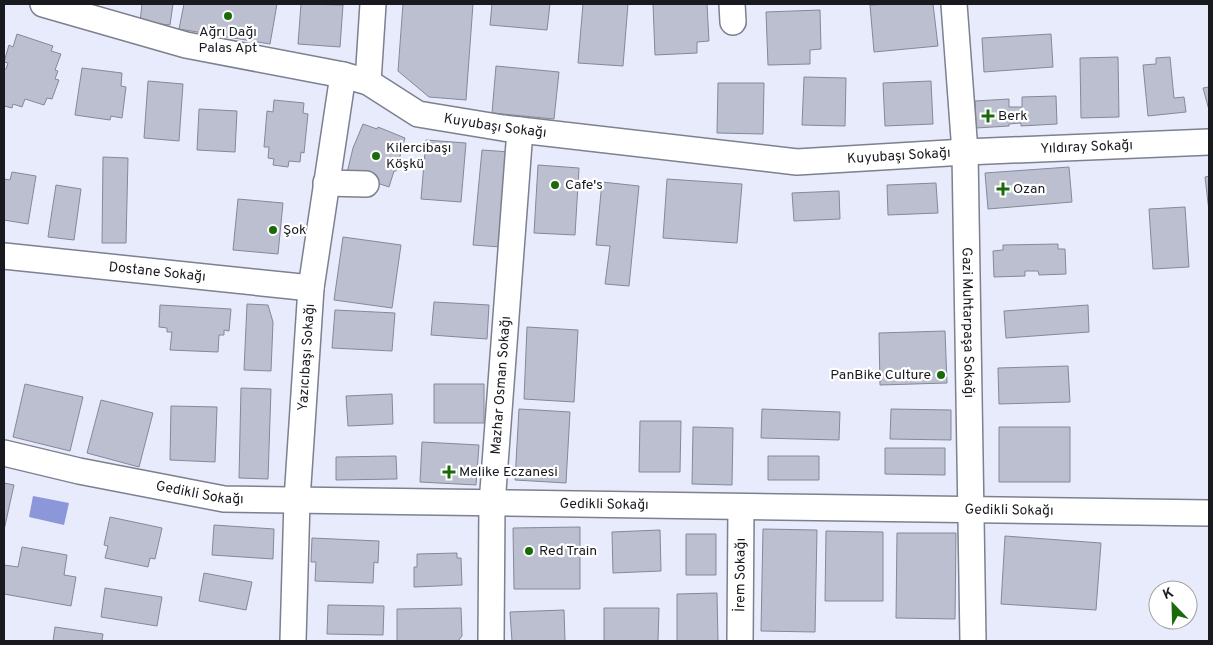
<svg xmlns="http://www.w3.org/2000/svg" width="1213" height="645" viewBox="0 0 1213 645" font-family="Overpass,sans-serif">
  <style>
    .water { fill: #8c97d9 }
    .building { fill: #bbbfcf; stroke: #858898 }
    .lines { fill: none; stroke-linecap: round; stroke-linejoin: round }
    .minor-casing { stroke: #7c808f; stroke-width: 28 }
    .minor { stroke: #fff; stroke-width: 25 }
    .poi-dot { fill: #1a6a0c; stroke: #fff; stroke-width: 2 }
    .labels { text-anchor: middle; dominant-baseline: central; stroke-width: 4.5; stroke-linejoin: round; paint-order: stroke }
    .poi-label { font-size: 14px; fill: #191a20; stroke: #fff; text-anchor: start }
    .street-label { font-size: 14px; fill: #191a20; stroke: #fff }
  </style>
  <rect width="100%" height="100%" fill="#e7ebfc"/>
  <!-- water -->
  <path class="water" d="M33,496L69,503L64,525L29,517Z"/>
  <!-- building -->
  <path class="building" d="M142,4H173L170,25L140,22Z
    M184,4H277L270,44L179,29Z
    M301,4L343,5L340,47L298,44Z
    M403,4H473L466,100L429,97L398,71Z
    M492,4H550L547,30L490,25Z
    M583,4H628L623,66L578,63Z
    M653,4H707L709,41L697,42V53L655,55Z
    M889,4H933L938,46L874,52L870,5Z
    M820,10L821,49L810,50V64L768,65L766,12Z
    M17,34L53,46L51,51L61,54L55,70L58,71L55,79L59,80L52,99L47,98L44,105L25,99L22,107L13,104L12,108L4,106V69H6L8,63L4,62L9,45L13,47Z
    M1051,34L1053,67L984,72L982,38Z
    M1118,57L1119,117L1081,118L1080,58Z
    M1170,57L1174,98L1184,97L1186,112L1148,116L1143,65L1156,64V58Z
    M496,66L559,72L554,119L492,113Z
    M82,68L122,73L121,86L126,87L122,118L111,116L110,120L75,115Z
    M804,77L846,78L845,126L802,125Z
    M148,81L183,84L179,141L144,138Z
    M931,81L933,124L885,126L883,83Z
    M718,83H764L763,134L717,133Z
    M1209,87V110L1203,88Z
    M1056,96L1057,124L1021,126V123L1009,124V126L976,128L975,101L1009,99V107H1022V97Z
    M274,100L304,103L303,113L308,114L304,153L301,152L300,162L289,161L288,167L273,165L274,159L268,158L269,147H264L267,111L273,112Z
    M199,109L237,111L235,152L197,150Z
    M363,124L377,129L378,127L405,138L396,171H394L389,187L347,173L353,148Z
    M426,140L466,143L461,202L421,199Z
    M482,150L510,152L501,247L473,245Z
    M103,157L128,158L126,243H102Z
    M538,165L579,168L575,235L534,233Z
    M1069,167L1072,202L988,209L985,173Z
    M12,172L36,176L28,224L4,220V179L10,180Z
    M1209,176V211L1205,177Z
    M667,179L742,184L737,243L663,238Z
    M602,182L639,186L629,286L605,284L610,246L596,245Z
    M936,183L938,213L888,215L887,185Z
    M56,185L81,189L74,240L48,237Z
    M839,191L840,219L794,221L792,193Z
    M238,199L283,203L278,254L233,250Z
    M1185,207L1189,267L1153,269L1149,209Z
    M343,237L401,245L392,308L334,300Z
    M1058,244V249H1065L1066,274L1039,275L1038,271H1025V276L994,277L993,251L1003,250V245Z
    M434,302L489,305L487,339L431,335Z
    M247,304L268,305L273,322L271,371L244,370Z
    M160,305L231,309L229,331L224,330V335H219L218,352L170,350L172,332H167V328L159,327Z
    M1088,305L1089,332L1006,338L1004,311Z
    M335,310L395,313L392,351L332,348Z
    M527,327L578,330L574,402L524,399Z
    M945,331L947,383L880,385L879,333Z
    M1068,366L1070,402L999,404L998,368Z
    M25,384L83,397L70,451L13,437Z
    M434,384H484V423H434Z
    M241,388L271,389L268,479L239,478Z
    M392,394L393,424L348,426L346,396Z
    M101,400L153,413L139,467L87,453Z
    M171,406L217,407L215,462L170,460Z
    M519,409L570,412L566,483L515,480Z
    M762,409L840,412L839,440L761,438Z
    M891,409L951,410V440L890,439Z
    M640,421H681L680,472H639Z
    M693,427L733,428L732,485L692,484Z
    M999,427H1070V482H999Z
    M422,442L479,445L476,485L420,482Z
    M885,448H945V475L885,474Z
    M396,456L397,479L336,480V457Z
    M768,456H819V480H768Z
    M4,483L14,485L4,530Z
    M110,517L162,528L155,559L150,558L148,567L105,558L108,546L104,545Z
    M214,525L274,529L273,559L212,555Z
    M580,527V589H514L513,528Z
    M763,529L817,530L815,632L761,631Z
    M660,530L661,571L613,573L612,532Z
    M826,531L883,532V601H825Z
    M897,533H956L955,619L896,618Z
    M686,534H716V575H686Z
    M1005,536L1101,543L1096,610L1001,604Z
    M312,538L379,541L378,563L374,562L373,583L315,581L316,562H311Z
    M22,547L67,555L64,575L76,577L71,606L4,594V565L18,567Z
    M457,553V558H461L462,585L414,587V567H417V554Z
    M204,573L252,582L246,610L199,601Z
    M105,588L162,597L157,626L101,617Z
    M717,593L718,641H677V594Z
    M328,605L384,606L383,635L327,634Z
    M461,608L462,636L458,641H397V609Z
    M604,608H659L658,641H604Z
    M564,610L565,641H512L510,612Z
    M55,627L103,634L102,641H53Z"/>
  <g class="lines">
    <!-- minor casing -->
    <g class="minor-casing">
      <g id="minor">
        <path id="s1" d="M43,4L186,45L343,75L368,82L418,114L503,128L797,162L965,152L1209,142"/>
        <path d="M732,4L733,22"/>
        <path id="s2" d="M954,4L965,152L973,641"/>
        <path d="M368,82L373,4"/>
        <path d="M326,183L366,184"/>
        <path id="s3" d="M4,256L311,288"/>
        <path id="s4" d="M4,453L79,471L224,499L1209,513"/>
        <path id="s5" d="M293,641L297,500L311,288L343,75"/>
        <path id="s6" d="M491,641L492,504L520,130"/>
        <path id="s7" d="M740,641L741,507"/>
      </g>
    </g>
    <!-- minor -->
    <use href="#minor" class="minor"/>
  </g>
  <!-- markers -->
  <g class="poi-dot">
    <circle cx="228" cy="16" r="5"/>
    <path d="M985.5 108.5h5v5h5v5h-5v5h-5v-5h-5v-5h5z"/>
    <circle cx="376" cy="156" r="5"/>
    <circle cx="555" cy="185" r="5"/>
    <path d="M1000.5 181.5h5v5h5v5h-5v5h-5v-5h-5v-5h5z"/>
    <circle cx="273" cy="230" r="5"/>
    <circle cx="941" cy="375" r="5"/>
    <path d="M446.5 464.5h5v5h5v5h-5v5h-5v-5h-5v-5h5z"/>
    <circle cx="529" cy="551" r="5"/>
  </g>
  <g class="labels">
    <!-- poi labels -->
    <g class="poi-label">
      <text x="228" y="32" text-anchor="middle">Ağrı Dağı<tspan x="228" dy="16">Palas Apt</tspan></text>
      <text x="998" y="116">Berk</text>
      <text x="386" y="148">Kilercibaşı<tspan x="386" dy="16">Köşkü</tspan></text>
      <text x="565" y="185">Cafe's</text>
      <text x="1013" y="189">Ozan</text>
      <text x="283" y="230">Şok</text>
      <text x="931" y="375" text-anchor="end">PanBike Culture</text>
      <text x="459" y="472">Melike Eczanesi</text>
      <text x="539" y="551">Red Train</text>
    </g>
    <!-- street labels -->
    <g class="street-label">
      <text stroke="none"><textPath href="#s1" startOffset="472">Kuyubaşı Sokağı</textPath></text>
      <text stroke="none"><textPath href="#s1" startOffset="1066">Yıldıray Sokağı</textPath></text>
      <text stroke="none"><textPath href="#s1" startOffset="878">Kuyubaşı Sokağı</textPath></text>
      <text stroke="none"><textPath href="#s3" startOffset="154">Dostane Sokağı</textPath></text>
      <text stroke="none"><textPath href="#s2" startOffset="319">Gazi Muhtarpaşa Sokağı</textPath></text>
      <text stroke="none"><textPath href="#s5" startOffset="284">Yazıcıbaşı Sokağı</textPath></text>
      <text stroke="none"><textPath href="#s6" startOffset="256">Mazhar Osman Sokağı</textPath></text>
      <text stroke="none"><textPath href="#s4" startOffset="200">Gedikli Sokağı</textPath></text>
      <text stroke="none"><textPath href="#s4" startOffset="605">Gedikli Sokağı</textPath></text>
      <text stroke="none"><textPath href="#s4" startOffset="1010">Gedikli Sokağı</textPath></text>
      <text stroke="none"><textPath href="#s7" startOffset="66">İrem Sokağı</textPath></text>
    </g>
  </g>
  <!-- border -->
  <rect width="1213" height="645" fill="none" stroke="#191a20" stroke-width="10"/>
  <!-- north arrow -->
  <g transform="translate(1173 605) rotate(337)"><circle r="24" fill="#ffffff" stroke="#a3a3a6"/>
  <path d="M0-4L9 19L0 12L-9 19Z" fill="#1a6a0c"/>
  <text y="-8" font-size="14" font-weight="bold" text-anchor="middle" fill="#191a20">K</text>
  </g>
</svg>
